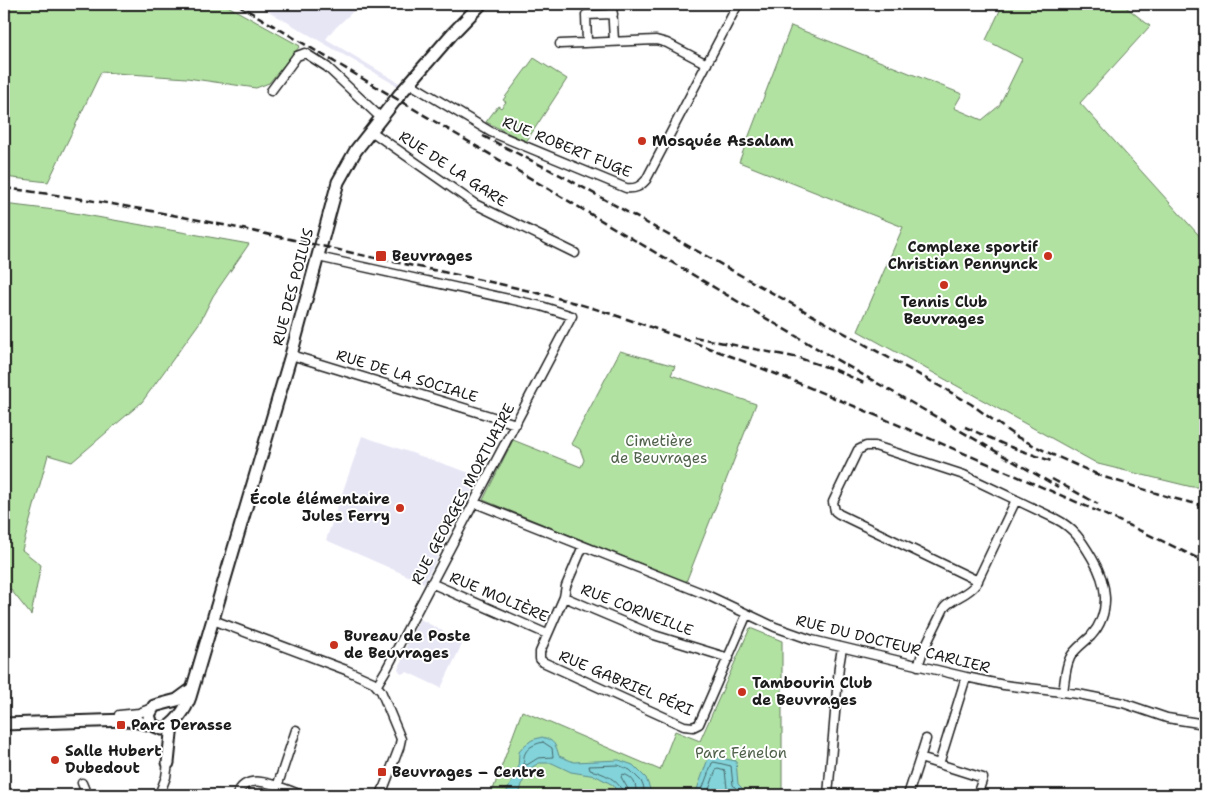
<svg xmlns="http://www.w3.org/2000/svg" width="1209" height="799" font-family="'Shantell Sans',sans-serif">
<style>
.built{fill:#e7e6f5}
.green{fill:#b2e2a2;stroke:#677f5f}
.water{fill:#83d4da;stroke:#5a8a8e}
.lines{fill:none;stroke-linecap:round;stroke-linejoin:round}
.shore{stroke:#456668;stroke-width:1}
.street-casing{stroke:#1c1c1c;stroke-width:11}
.secondary-casing{stroke:#1c1c1c;stroke-width:15}
.street{stroke:#fff;stroke-width:8}
.secondary{stroke:#fff;stroke-width:11}
.rail{stroke:#1c1c1c;stroke-width:2.5;stroke-dasharray:8 4;stroke-linecap:butt}
.poi-dot{fill:#c8321e;stroke:#fff;stroke-width:2}
.labels{text-anchor:middle;stroke-width:4;stroke-linejoin:round;paint-order:stroke}
.poi-label{font-size:15px;font-weight:bold;fill:#1c1c1c;stroke:#fff;text-anchor:start}
.street-label{font-size:15px;fill:#1c1c1c;stroke:#fff}
.park-label{font-size:15px;fill:#50614b;stroke:#fff}
</style>
<rect width="100%" height="100%" fill="#fff"/>
<filter id="ink" filterUnits="userSpaceOnUse"><feTurbulence type="fractalNoise" baseFrequency=".02" numOctaves="2"/><feDisplacementMap in="SourceGraphic" scale="10" xChannelSelector="R" yChannelSelector="G"/><feConvolveMatrix kernelMatrix="1 2 1 2 8 2 1 2 1" color-interpolation-filters="sRGB"/></filter>
<g filter="url(#ink)">
<path class="built" d="M256,4H361L332,31L326,39L401,84L399,87Z
M362,436L479,476L424,583L326,540Z
M420,619L463,642L441,688L407,672L401,674L398,669L402,661L401,660L403,653Z"/>
<path class="green" d="M4,4H224L300,46L269,83L256,88L187,78L101,72L48,182L4,177Z
M1003,4H1122L1150,26L1080,103L1205,242V487H1192L1098,464L858,331L903,227L739,162L791,26L962,94L954,108L982,120L999,106L1022,59L986,40Z
M534,58L567,79L526,142L486,122L498,106L501,108L506,102L503,100Z
M4,204L63,211L249,244L213,296L200,322L142,402L72,462L48,455L22,550L41,565L31,615L11,590L4,588Z
M620,351L675,366L671,375L756,404L686,582L483,500L513,440L581,467L584,460L580,449L571,444Z
M750,628L782,641V795H491L522,711L660,770L675,731L700,741Z"/>
<path class="water" d="M542,737C554,740 556,745 559,756L574,762L619,760L633,765L646,778L650,789L647,795H619L613,785L596,776L571,772L552,763H539L526,771L519,795H505L518,769L519,752L525,745L532,740Z
M709,756L736,761L738,784L749,795H695Z"/>
<g class="lines">
<path class="shore" d="M543,742L552,748L553,757L538,758L527,765L524,764C522,751 530,745 543,742Z
M623,795C621,780 603,773 590,770L589,766L618,765L630,770L641,781L644,788L643,795
M629,795L628,789L621,777L623,774C634,777 637,785 636,795
M700,795L712,763L714,762L731,766L733,785L742,795
M707,795L716,770L718,769L725,771L727,788L733,795"/>
<g class="street-casing">
<path id="street" d="M612,4L614,41
M587,42L586,15L613,14
M560,44L656,40L667,43L707,64
M409,83L491,132L626,188C635,189 640,187 646,180L738,4
M271,91L297,56L305,53L327,67L381,118
M371,131L475,204L575,253
M318,257L541,306L572,316L386,670L377,685
M291,355L516,424
M475,503L707,595L775,627L812,640L966,677L1004,685L1078,694L1123,703L1167,718L1205,724
M583,546L566,586L564,597L540,652V659L543,662L684,726L693,727L699,724L747,614
M978,581L839,514L835,511L833,502L858,450L866,446H875L964,475L1056,519C1074,528 1082,541 1092,558C1107,583 1112,612 1091,636C1084,643 1074,649 1070,658C1065,668 1065,681 1063,692
M431,583L547,634
M564,597L654,635L729,658
M213,620L346,670L373,682L381,691L401,739L399,748L381,795
M918,666L923,651L944,608C953,597 967,596 976,584L1016,500
M119,715L139,713L152,708
M920,758L926,739
M939,764L966,677
M82,783L87,795
M277,787L296,730
M159,795L166,777L168,763
M237,795C247,768 283,789 302,795
M828,795L839,666L842,648
M908,795L920,758L983,778L977,795"/>
</g>
<g class="secondary-casing">
<path id="secondary" d="M192,689L177,700L154,706L149,715L152,725L162,729C174,727 186,709 190,697L291,355L338,182L356,150L400,94L452,34L481,4
M4,724L127,720L152,725
M168,763L172,724"/>
</g>
<use href="#street" class="street"/>
<use href="#secondary" class="secondary"/>
<path class="rail" d="M237,4L811,345L1058,487
M483,136L566,178L943,388L971,404L1015,436L1051,454L1101,476
M4,188C126,203 246,229 366,256C440,272 516,285 589,307C719,347 843,401 968,455C1048,490 1128,523 1205,562
M694,337L799,358L838,371L864,383
M965,427L1008,446L1054,462
M1094,474L1172,498L1205,506
M1052,479L1098,504"/>
</g>
</g>
<g class="poi-dot">
<circle cx="642" cy="141" r="5"/>
<rect x="375" y="250" width="12" height="12" rx="2.5"/>
<circle cx="1048" cy="256" r="5"/>
<circle cx="944" cy="285" r="5"/>
<circle cx="400" cy="508" r="5"/>
<circle cx="334" cy="645" r="5"/>
<circle cx="742" cy="692" r="5"/>
<rect x="116" y="720" width="10" height="10" rx="2.5"/>
<circle cx="55" cy="760" r="5"/>
<rect x="377" y="767" width="10" height="10" rx="2.5"/>
</g>
<g class="labels">
<g class="poi-label">
<text x="652" y="146">Mosquée Assalam</text>
<text x="1038" y="252" text-anchor="end">Complexe sportif<tspan x="1038" dy="17">Christian Pennynck</tspan></text>
<text x="392" y="261">Beuvrages</text>
<text x="944" y="307" text-anchor="middle">Tennis Club<tspan x="944" dy="17">Beuvrages</tspan></text>
<text x="390" y="504" text-anchor="end">École élémentaire<tspan x="390" dy="17">Jules Ferry</tspan></text>
<text x="344" y="641">Bureau de Poste<tspan x="344" dy="17">de Beuvrages</tspan></text>
<text x="752" y="688">Tambourin Club<tspan x="752" dy="17">de Beuvrages</tspan></text>
<text x="131" y="730">Parc Derasse</text>
<text x="65" y="756">Salle Hubert<tspan x="65" dy="17">Dubedout</tspan></text>
<text x="392" y="777">Beuvrages – Centre</text>
</g>
<g class="street-label">
<text transform="translate(567 147) rotate(22)" y="5">RUE ROBERT FUGE</text>
<text transform="translate(453 169) rotate(33)" y="5">RUE DE LA GARE</text>
<text transform="translate(293 287) rotate(-75)" y="5">RUE DES POILUS</text>
<text transform="translate(407 376) rotate(17)" y="5">RUE DE LA SOCIALE</text>
<text transform="translate(463 494) rotate(-62)" y="5">RUE GEORGES MORTUAIRE</text>
<text transform="translate(499 597) rotate(23)" y="5">RUE MOLIÈRE</text>
<text transform="translate(637 610) rotate(21)" y="5">RUE CORNEILLE</text>
<text transform="translate(893 644) rotate(14)" y="5">RUE DU DOCTEUR CARLIER</text>
<text transform="translate(626 683) rotate(23)" y="5">RUE GABRIEL PÉRI</text>
</g>
<g class="park-label">
<text x="659" y="446">Cimetière<tspan x="659" dy="17">de Beuvrages</tspan></text>
<text x="741" y="758">Parc Fénelon</text>
</g>
</g>
<rect width="1209" height="799" fill="none" stroke="#fff" stroke-width="20"/>
<rect x="10" y="10" width="1189" height="779" fill="none" stroke="#1c1c1c" stroke-width="2" filter="url(#ink)"/>
</svg>
